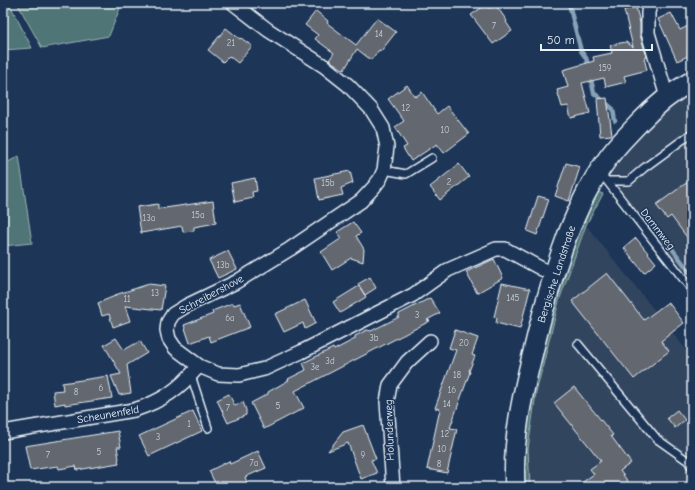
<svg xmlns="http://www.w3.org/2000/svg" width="695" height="490" font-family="'Comic Neue',sans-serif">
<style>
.built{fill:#32445e}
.green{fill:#507476;stroke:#9cb2b7}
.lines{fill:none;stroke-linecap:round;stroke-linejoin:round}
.stream{stroke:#86a2b8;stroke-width:4.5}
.building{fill:#64686f;stroke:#e8f1f8}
.service-casing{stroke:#e8f1f8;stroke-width:10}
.minor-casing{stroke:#e8f1f8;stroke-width:16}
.secondary-casing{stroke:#e8f1f8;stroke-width:22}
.service{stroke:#1d3557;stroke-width:7}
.minor{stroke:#1d3557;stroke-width:13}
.secondary{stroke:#1d3557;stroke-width:19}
.labels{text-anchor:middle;stroke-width:3;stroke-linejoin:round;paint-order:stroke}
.number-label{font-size:9px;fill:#c7cfd6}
.street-label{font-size:11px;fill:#e8f1f8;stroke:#1d3557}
</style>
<rect width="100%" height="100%" fill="#1d3557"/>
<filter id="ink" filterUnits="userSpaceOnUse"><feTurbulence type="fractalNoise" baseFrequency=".025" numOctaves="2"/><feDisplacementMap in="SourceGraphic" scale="8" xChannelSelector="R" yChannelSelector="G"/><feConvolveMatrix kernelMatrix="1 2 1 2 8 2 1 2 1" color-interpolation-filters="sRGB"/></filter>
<g filter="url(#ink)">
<path class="built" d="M692,89V284L608,175L635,138L658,114Z
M586,225L692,357V487H530L528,449L536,392L559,301Z"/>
<path class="green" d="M3,3H9L32,48L3,50Z
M17,3H122L109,36L42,48Z
M19,156L32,243L3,246V165Z
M598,192L603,194L586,225L559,301L536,393L528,449L530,487H523L522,455L531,392L565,261L594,196Z"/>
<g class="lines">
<path class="stream" d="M569,3L572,16L581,51L586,58L589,68
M590,75L594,93L613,109L615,121
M670,246L692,275"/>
</g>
<path class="building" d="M495,4L507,21L506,22L512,31L493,44L471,15L484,6L490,8Z
M636,7L640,23V35L647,57L644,58L647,70L624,76L626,82L606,87L604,78L582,83L590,113L571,118L568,106L562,107L557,90L568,87L563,70L594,61L593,57L612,53L610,45L626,42L633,47L624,10Z
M316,11L328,21L327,23L356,45L377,18L396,32L381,51L379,50L371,60L357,49L344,70L329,60L334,53L315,39L318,35L305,25Z
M671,13L680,30L692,24V54L677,61L658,19Z
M226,28L240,39L241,38L252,46L238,63L229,56L223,62L208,50Z
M407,85L415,97L422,92L437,114L447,106L469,134L444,153L437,144L411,161L403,148L407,146L395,127L404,121L388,99Z
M607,98L612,135L600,136L597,99Z
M566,163L580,167L569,201L555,196Z
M459,164L469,177L440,200L430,187Z
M350,171L353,183L341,188L343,195L319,200L315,178Z
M255,178L257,191L252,192L253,198L235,202L231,183Z
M692,179V244L671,216L667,219L656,205Z
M538,196L549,199L537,235L527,231Z
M213,201L216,223L194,227V231L183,232L182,226L141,233L137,207L158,204V209Z
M353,222L361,233L356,236L364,249L363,262L351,258L332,270L321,252L342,238L337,232Z
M636,238L656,263L644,273L624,248Z
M228,251L237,269L218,278L209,260Z
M494,259L503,278L477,293L466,272Z
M607,273L644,320L668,302L684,323L661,341L669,351L634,379L572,301Z
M370,277L376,288L365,295L358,284Z
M502,283L530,289L520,329L496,323L497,318L494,317Z
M149,284L165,286L161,310L125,306L130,321L113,327L109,314L102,316L98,303L115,296V295Z
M359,286L366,297L340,313L333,302Z
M430,298L440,313L427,320L430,321L295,391L304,408L264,429L251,403L268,394V392L289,380L288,379L306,370L303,363L333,348L334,350L355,339V336L367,330L371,331L399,317V314Z
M305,300L316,323L305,329L303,323L284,332L275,314Z
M233,303L234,305L240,303L250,327L211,342L209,336L190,343L184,325L213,314L212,311Z
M455,330L478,338L472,355L475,356L469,371L470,372L450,428L457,429L447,473L427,469L440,409L435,408L456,350L449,348Z
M116,338L124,350L140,341L147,353L127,365L131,393L119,395L111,376L121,374L104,345Z
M108,376L112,398L65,405V403L55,405L53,391L63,390L62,383Z
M574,387L613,435L611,436L631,463L620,471L632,487H576L594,474L590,469L601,461L554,403Z
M229,394L235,406L243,402L246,410V415L228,423L217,400Z
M677,410L685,420L675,428L667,418Z
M193,411L202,431L149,456L139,436Z
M363,425L376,459L371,460L377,473L361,479L348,443L328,451L343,432Z
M118,431L121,447H117L119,459L118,460L119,463L77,470L76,466L59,469L58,466L30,470L25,446Z
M258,451L266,468L245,477L249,487H217L209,471L229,461L230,464Z"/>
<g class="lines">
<g class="service-casing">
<path id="service" d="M384,170L406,174L432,158
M605,179L607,181H629L644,168L692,133
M607,181L692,290
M578,344L657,439L688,461L692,467
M191,375L208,428"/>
</g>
<g class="minor-casing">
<path id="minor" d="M233,3L268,30L324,66L348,85L371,109L383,128L387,147L384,170L380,179L374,187L361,201L290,249L236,282L186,306L173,314L168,322L167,330L169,339L175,348L199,366L218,374L239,375L264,369L301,352L413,295L448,270L496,249H505L553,275
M651,3L648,12V33L667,97
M3,432L134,410C163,401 179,389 199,366
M393,487L387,402L390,385L407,362L430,341"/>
</g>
<g class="secondary-casing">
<path id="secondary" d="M515,487C512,441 522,396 533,352C542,313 553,274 567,236C578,209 589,184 606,161C615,147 627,136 638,124C654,107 672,92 692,81"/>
</g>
<use href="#service" class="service"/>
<use href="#minor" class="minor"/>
<use href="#secondary" class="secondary"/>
</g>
</g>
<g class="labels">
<g class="number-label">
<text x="494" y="29">7</text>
<text x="379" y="37">14</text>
<text x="231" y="46">21</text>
<text x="605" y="71">159</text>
<text x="406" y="111">12</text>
<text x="445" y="133">10</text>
<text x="449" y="185">2</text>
<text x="328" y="186">15b</text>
<text x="198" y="218">15a</text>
<text x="149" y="221">13a</text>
<text x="223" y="268">13b</text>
<text x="155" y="296">13</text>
<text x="513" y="301">145</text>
<text x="127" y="302">11</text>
<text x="417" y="318">3</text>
<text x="230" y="321">6a</text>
<text x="374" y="341">3b</text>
<text x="464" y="346">20</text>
<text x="330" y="364">3d</text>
<text x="315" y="370">3e</text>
<text x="457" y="378">18</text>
<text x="101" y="391">6</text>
<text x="452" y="393">16</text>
<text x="76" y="395">8</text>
<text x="447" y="407">14</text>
<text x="278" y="409">5</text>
<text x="228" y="411">7</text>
<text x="189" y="427">1</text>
<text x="445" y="437">12</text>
<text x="158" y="440">3</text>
<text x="442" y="452">10</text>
<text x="99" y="455">5</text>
<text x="48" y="458">7</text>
<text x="363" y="458">9</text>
<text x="254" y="466">7a</text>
<text x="439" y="467">8</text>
</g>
<g class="street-label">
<text transform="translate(658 229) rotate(52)" y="4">Dammweg</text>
<text transform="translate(556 274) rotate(-72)" y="4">Bergische Landstraße</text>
<text transform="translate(211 294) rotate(-28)" y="4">Schreibershove</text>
<text transform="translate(108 414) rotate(-10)" y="4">Scheunenfeld</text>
<text transform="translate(389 430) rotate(-92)" y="4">Holunderweg</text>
</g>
</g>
<rect width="695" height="490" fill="none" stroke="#1d3557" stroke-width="16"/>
<rect x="8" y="8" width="679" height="474" fill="none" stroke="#e8f1f8" stroke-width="1.5" filter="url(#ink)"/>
<path d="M541 44v6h111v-6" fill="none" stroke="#e8f1f8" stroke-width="2"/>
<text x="547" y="44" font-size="12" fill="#e8f1f8" stroke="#1d3557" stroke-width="3" paint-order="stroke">50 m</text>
</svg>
